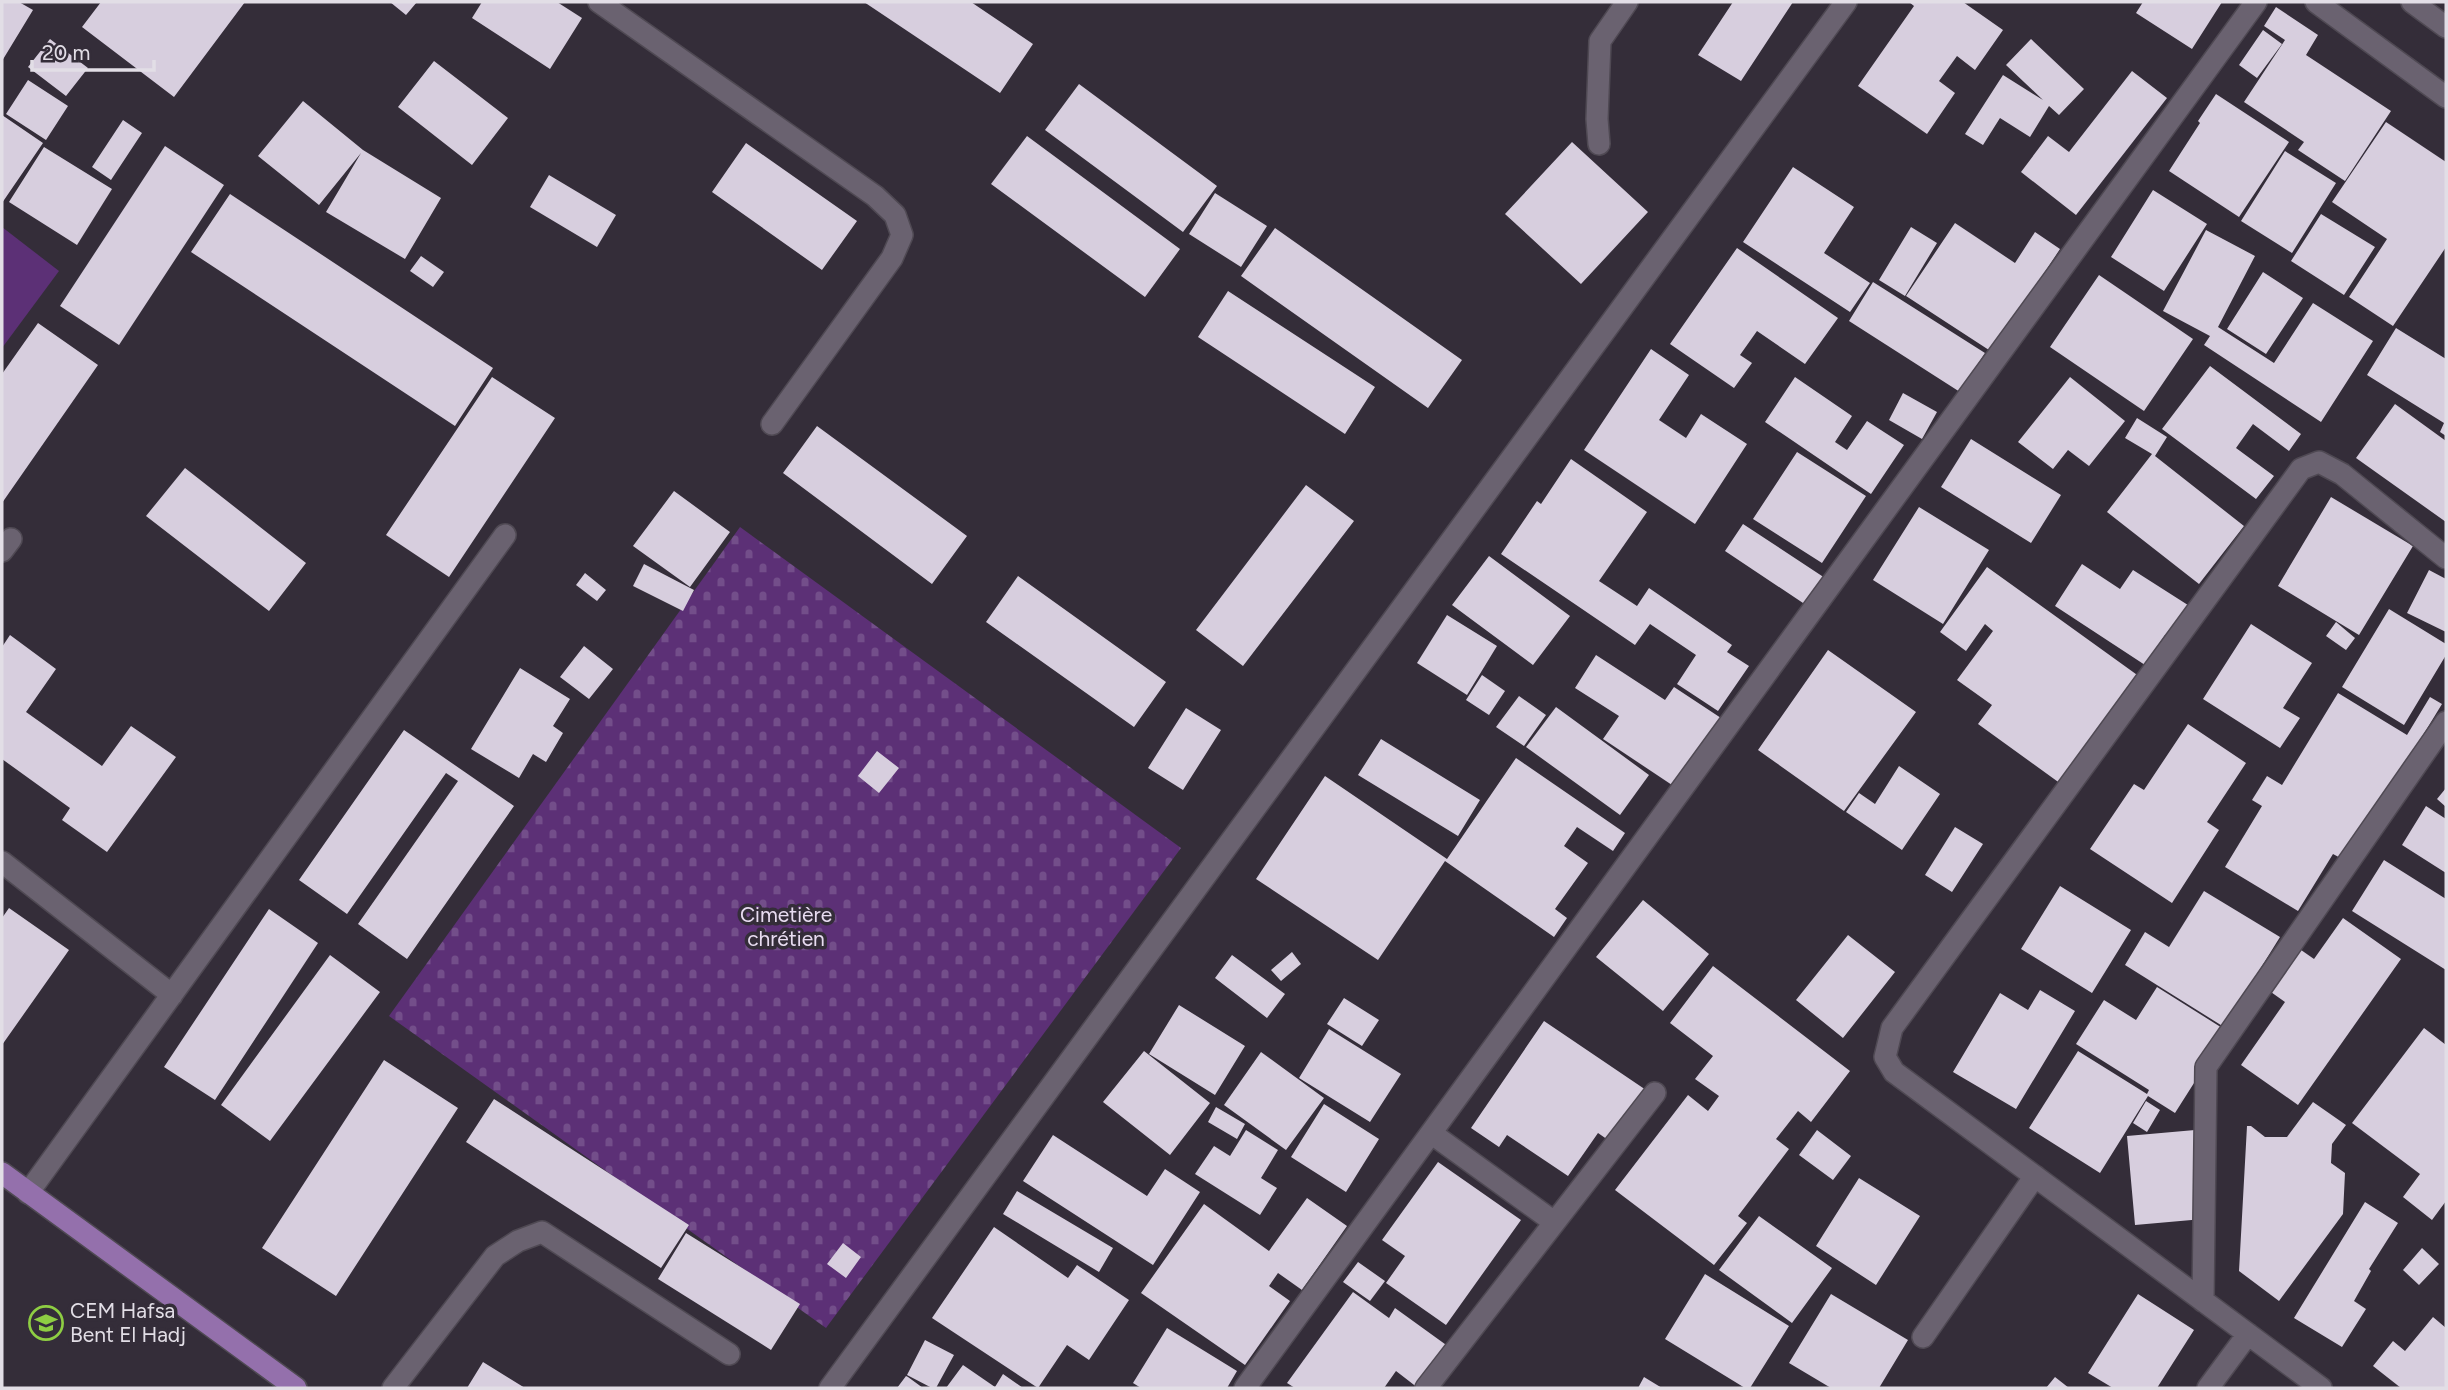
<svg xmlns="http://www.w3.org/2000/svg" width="2448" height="1390" font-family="Figtree,sans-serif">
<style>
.cemetery{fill:url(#cemetery-stones)}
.pitch{fill:#5c3076}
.building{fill:#d7cede}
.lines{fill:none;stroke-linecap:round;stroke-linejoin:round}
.minor-casing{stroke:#4f4953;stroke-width:24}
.major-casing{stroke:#4f4953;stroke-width:24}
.minor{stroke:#6a6270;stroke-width:21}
.major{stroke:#9470ac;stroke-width:21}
.labels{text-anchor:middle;stroke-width:7;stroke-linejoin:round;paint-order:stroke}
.park-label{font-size:21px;fill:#e8dcf1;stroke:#342d39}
.poi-label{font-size:21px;fill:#e2dee6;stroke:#342d39;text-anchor:start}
</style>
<defs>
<pattern id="cemetery-stones" width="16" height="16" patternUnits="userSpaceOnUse" patternTransform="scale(1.75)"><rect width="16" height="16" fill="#5c3076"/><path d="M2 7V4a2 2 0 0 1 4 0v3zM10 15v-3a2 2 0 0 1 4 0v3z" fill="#734e8a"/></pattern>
</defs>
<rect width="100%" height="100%" fill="#342d39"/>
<path class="cemetery" d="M740,527L1181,848L826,1328L389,1016Z"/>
<path class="pitch" d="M2,227L59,271L2,348Z"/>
<path class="building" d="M2,2H19L33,10L2,61Z
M101,2H245L174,97L82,27Z
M390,2H417L406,15Z
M482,2H557L582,18L550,69L472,18Z
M864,2H971L1033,44L1000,93Z
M1733,2H1793L1741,81L1698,55Z
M1909,2H1963L2003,30L1975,70L1957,56L1939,81L1955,93L1927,134L1858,86L1914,6Z
M2143,2H2222L2192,49L2136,13Z
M2276,7L2318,35L2306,55L2391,111L2345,181L2298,150L2304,142L2244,102L2285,40L2264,26Z
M2263,30L2282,44L2257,78L2239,65Z
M50,39L88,68L66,96L28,67Z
M2031,39L2084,89L2059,115L2049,106L2030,137L2000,118L1983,145L1965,134L2003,75L2043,100L2006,65Z
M434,61L508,118L472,165L398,107Z
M2132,71L2167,98L2076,215L2021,172L2048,136L2069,152Z
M28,80L68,106L46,140L6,114Z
M1079,84L1217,186L1183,232L1045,130Z
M2216,94L2289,142L2239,217L2169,171L2200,123L2198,121Z
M303,101L363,150L441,198L405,259L326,212L361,153L319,205L258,156Z
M2,115L43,143L2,203Z
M123,120L142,133L111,180L92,167Z
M2386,122L2446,162V247L2393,326L2349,297L2387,239L2332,202Z
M1027,136L1180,249L1145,297L991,184Z
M1572,142L1648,212L1581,284L1505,214Z
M746,143L857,221L822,270L712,192Z
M165,146L224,185L119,345L60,306Z
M44,147L112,189L77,245L9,202Z
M2285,151L2336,183L2292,253L2241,221Z
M1793,167L1854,207L1824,253L1870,283L1850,312L1743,242Z
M549,175L616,215L597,247L530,207Z
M2153,190L2207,224L2164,291L2111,257Z
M1215,193L1267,226L1241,267L1189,234Z
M230,194L493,368L455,426L191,252Z
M2321,214L2375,247L2344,295L2291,261Z
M1955,223L2015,263L2035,232L2060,249L1992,352L1906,296Z
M1911,227L1937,243L1905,296L1879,280Z
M1275,228L1462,360L1428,408L1241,276Z
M2206,230L2255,256L2218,327L2274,363L2313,303L2373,341L2321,422L2204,345L2210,336L2163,311Z
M1737,248L1838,318L1805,364L1757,331L1740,355L1752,363L1734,388L1670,344Z
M421,256L444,272L433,287L410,271Z
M2263,272L2303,298L2266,354L2227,329Z
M2099,275L2193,339L2144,411L2050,347Z
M1873,282L1985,353L1960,392L1849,321Z
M1228,291L1375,387L1345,434L1198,337Z
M38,323L98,365L2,503V374Z
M2396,328L2446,359V436L2440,432L2444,423L2367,375Z
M1651,349L1689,375L1659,420L1686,438L1701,414L1747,444L1695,524L1584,450Z
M2210,366L2301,434L2289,451L2253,424L2236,448L2274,476L2256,499L2162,429Z
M492,377L555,418L449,577L386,535Z
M1795,377L1852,416L1835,442L1847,450L1867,421L1904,445L1871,494L1765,422Z
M2070,377L2125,421L2089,466L2068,450L2053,469L2018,442Z
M1903,393L1937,412L1922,439L1889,420Z
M2395,404L2446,441V522L2356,458Z
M2137,418L2167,437L2155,456L2244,526L2199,584L2107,512L2152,454L2125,438Z
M817,426L967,536L932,584L783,473Z
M1971,439L2061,495L2031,543L1941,487Z
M1797,452L1866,496L1822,563L1753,519Z
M1571,459L1647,512L1599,581L1637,606L1649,588L1732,645L1727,652L1749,666L1718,711L1677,684L1696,655L1650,624L1635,645L1501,554L1537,501L1541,504Z
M185,468L306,563L269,611L146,516Z
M1306,485L1354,521L1243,666L1196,630Z
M674,491L730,532L690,587L633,546Z
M2331,497L2413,546L2359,635L2278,586Z
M1919,507L1989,550L1943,624L1873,580Z
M1743,524L1825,578L1806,605L1725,551Z
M1489,556L1570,616L1533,665L1452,605Z
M644,564L694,590L683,611L633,586Z
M2082,564L2120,589L2133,570L2191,607L2171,638L2165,635L2145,665L2055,606Z
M1987,567L2140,677L2061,784L1978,724L1992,705L1957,680L1993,631L1985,624L1966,651L1940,632Z
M2429,570L2446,579V632L2407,613Z
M585,573L606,590L597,601L576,585Z
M1018,576L1166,682L1134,727L986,622Z
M2389,609L2446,644V655L2404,725L2342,687Z
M1447,615L1497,646L1467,695L1417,663Z
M2336,622L2355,638L2346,650L2326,636Z
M2251,624L2312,663L2283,708L2300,718L2280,748L2203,699Z
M10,635L56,669L26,712L102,766L131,726L176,757L107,852L62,820L70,808L2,759V647Z
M584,646L613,669L589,699L560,677Z
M1828,650L1916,712L1844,811L1758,750Z
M1596,655L1665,700L1674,687L1721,718L1675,787L1603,739L1619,716L1575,688Z
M520,668L570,699L553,726L563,733L546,762L533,754L519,778L471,749Z
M1482,675L1505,691L1489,715L1466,700Z
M2338,693L2407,735L2430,697L2442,704L2346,861L2333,854L2298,911L2225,867L2262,806L2252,800L2267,776L2282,785Z
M1519,696L1546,715L1524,746L1496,727Z
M1556,707L1649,775L1620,815L1526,747Z
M1186,708L1221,730L1183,790L1148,768Z
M2188,724L2246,763L2207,822L2219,830L2172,903L2090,849L2134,784L2144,790Z
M404,730L514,806L407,959L358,924L458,781L446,773L347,914L299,880Z
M1381,739L1480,800L1458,836L1358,775Z
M877,751L899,768L879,793L858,776Z
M1516,758L1625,833L1613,851L1577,827L1564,846L1588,863L1555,909L1567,918L1554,937L1445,861L1378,960L1256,879L1325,776L1447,859Z
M1899,766L1940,794L1902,850L1846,812L1859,793L1875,804Z
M2446,788V807L2437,799Z
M2426,806L2446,819V873L2402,845Z
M1955,827L1983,844L1952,892L1925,875Z
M2384,860L2446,899V970L2352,911Z
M2060,886L2131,930L2092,993L2021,949Z
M2204,891L2280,937L2224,1027L2125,965L2145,932L2169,947Z
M1643,900L1709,954L1663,1011L1596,957Z
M9,908L69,950L2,1045V918Z
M269,909L318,943L215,1100L164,1067Z
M2343,918L2401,959L2298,1105L2241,1065L2285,1002L2261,985L2291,943L2314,959Z
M1848,935L1895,972L1843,1038L1796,1000Z
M1292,952L1301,964L1281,981L1271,970Z
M330,955L380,992L270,1141L221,1105Z
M1232,955L1285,994L1267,1018L1215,978Z
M1713,966L1850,1071L1811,1122L1798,1111L1776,1139L1789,1149L1738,1216L1747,1223L1714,1265L1615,1190L1688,1095L1708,1111L1719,1096L1695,1079L1713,1056L1670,1023Z
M2157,987L2227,1031L2175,1113L2148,1096L2100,1173L2029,1128L2078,1051L2147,1094L2149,1090L2076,1044L2104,1000L2136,1020Z
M2040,990L2075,1011L2016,1109L1953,1072L2000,993L2028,1010Z
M1344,998L1379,1020L1362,1046L1327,1024Z
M1179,1005L1245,1046L1215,1095L1149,1054Z
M1544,1021L1646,1090L1611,1142L1598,1133L1568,1176L1507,1135L1499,1147L1471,1128Z
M2424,1028L2446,1045V1201L2432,1220L2403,1197L2420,1174L2352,1123Z
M1329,1029L1401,1074L1370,1122L1299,1078Z
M1144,1051L1210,1103L1170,1155L1103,1102Z
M1261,1052L1324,1098L1286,1150L1224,1105Z
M384,1060L458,1108L336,1296L262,1248Z
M494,1099L689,1225L661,1268L466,1142Z
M2146,1101L2160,1110L2147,1132L2133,1123Z
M2313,1102L2346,1125L2332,1144L2331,1163L2345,1173L2343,1214L2279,1301L2239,1271L2247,1126H2251L2265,1137H2287Z
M1324,1104L1379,1139L1346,1192L1291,1157Z
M1216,1107L1245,1124L1237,1139L1208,1122Z
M1246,1130L1278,1150L1261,1178L1277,1188L1260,1215L1195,1174L1214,1146L1230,1156Z
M1817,1130L1851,1156L1833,1180L1799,1155Z
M2195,1130L2203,1219L2135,1225L2127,1136Z
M1053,1135L1147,1196L1165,1169L1200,1192L1153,1265L1023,1181Z
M1438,1162L1521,1220L1446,1325L1386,1283L1405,1256L1382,1240Z
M1859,1178L1920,1216L1876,1285L1816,1246Z
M1017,1191L1113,1248L1099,1272L1003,1214Z
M1307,1198L1347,1226L1302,1290L1278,1273L1269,1286L1290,1301L1245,1365L1141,1293L1204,1204L1269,1251Z
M2365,1202L2398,1223L2369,1269L2371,1271L2354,1301L2366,1309L2342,1347L2294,1318Z
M1759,1216L1832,1268L1792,1323L1719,1270Z
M994,1227L1068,1278L1077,1265L1129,1300L1089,1360L1067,1345L1038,1388L932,1318Z
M686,1233L800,1304L771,1350L658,1279Z
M843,1243L861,1257L846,1278L827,1264Z
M2422,1248L2439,1264L2419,1285L2403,1270Z
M1358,1262L1385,1281L1370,1301L1343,1282Z
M1705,1274L1789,1326L1750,1388H1745L1665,1339Z
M1353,1292L1389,1318L1395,1308L1449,1347L1418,1388L1396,1371L1384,1388H1295L1287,1383Z
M1831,1294L1908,1340L1879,1388H1831L1789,1363Z
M2138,1294L2194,1330L2157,1388H2113L2088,1373Z
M2433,1317L2446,1328V1388H2401L2373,1366L2393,1341L2405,1351Z
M1167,1328L1237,1371L1227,1388H1141L1133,1383Z
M925,1340L954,1355L936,1388H932L907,1375Z
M483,1362L525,1388H467Z
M963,1365L995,1387L1003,1374L1023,1388H946Z
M906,1376L908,1377L923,1388H897Z
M1644,1377L1662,1388H1638Z
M2055,1377L2069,1388H2046Z"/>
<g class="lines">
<g class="minor-casing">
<path id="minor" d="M599,2L875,196L895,215L902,235L892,258L772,424
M2316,2L2446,97
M2412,2L2446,27
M1599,144L1597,119L1600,41L1627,2
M2,551L11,539
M2,862L172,995
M1431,1133L1554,1222
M28,1193L505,535
M2203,1301L2206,1067L2446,722
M1923,1337L2035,1176
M393,1388L495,1256L518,1241L542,1232L729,1354
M830,1388L1846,2
M1245,1388L2256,2
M1426,1388L1655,1093
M2208,1388L2248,1334
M2321,1388L1894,1072L1885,1057L1892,1028L2301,469L2319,462L2342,474L2446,558"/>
</g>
<g class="major-casing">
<path id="major" d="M2,1173L296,1388"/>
</g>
<use href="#minor" class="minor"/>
<use href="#major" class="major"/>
</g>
<defs>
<g id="school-ring" transform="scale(1.75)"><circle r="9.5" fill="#342d39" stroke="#8ece43" stroke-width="1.5"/><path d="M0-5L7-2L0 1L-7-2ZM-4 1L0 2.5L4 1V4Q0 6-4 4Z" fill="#8ece43"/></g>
</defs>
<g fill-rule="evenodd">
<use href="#school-ring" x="46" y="1323"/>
</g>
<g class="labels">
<g class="park-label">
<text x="786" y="922">Cimetière<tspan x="786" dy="24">chrétien</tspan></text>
</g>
<g class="poi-label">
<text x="70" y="1318">CEM Hafsa<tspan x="70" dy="24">Bent El Hadj</tspan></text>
</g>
</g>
<rect width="2448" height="1390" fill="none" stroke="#e2dee6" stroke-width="7"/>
<path d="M32 60v10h122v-10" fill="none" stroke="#e2dee6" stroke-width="3.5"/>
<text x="42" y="60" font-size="21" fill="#e2dee6" stroke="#342d39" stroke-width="5" paint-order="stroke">20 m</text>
</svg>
